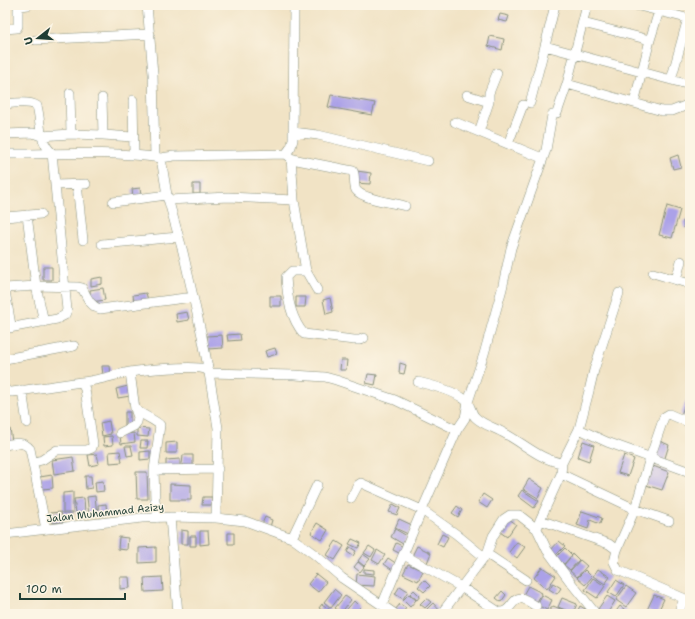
<svg xmlns="http://www.w3.org/2000/svg" width="695" height="619" font-family="'Shantell Sans',sans-serif">
<style>
.building{fill:#aba1e8}
.lines{fill:none;stroke-linecap:round;stroke-linejoin:round}
.minor-casing{stroke:#88907c;stroke-width:10}
.minor{stroke:#fff;stroke-width:9}
.labels{text-anchor:middle;stroke-width:3;stroke-linejoin:round;paint-order:stroke}
.street-label{font-size:10px;fill:#1f3d34;stroke:#fcf5e5}
</style>
<rect width="100%" height="100%" fill="#fcf5e5"/>
<filter id="ink" filterUnits="userSpaceOnUse"><feTurbulence type="fractalNoise" baseFrequency=".025" numOctaves="2"/><feDisplacementMap in="SourceGraphic" scale="8" xChannelSelector="R" yChannelSelector="G"/><feConvolveMatrix kernelMatrix="1 2 1 2 8 2 1 2 1" color-interpolation-filters="sRGB"/></filter>
<filter id="wash" filterUnits="userSpaceOnUse"><feTurbulence type="fractalNoise" baseFrequency=".012" numOctaves="4" result="noise"/><feDisplacementMap in="SourceGraphic" scale="16" xChannelSelector="R" yChannelSelector="G"/><feGaussianBlur stdDeviation="0.9" result="paint"/><feColorMatrix in="noise" values="0 0 0 0 0 0 0 0 0 0 0 0 0 0 0 0 0 1.4 0 .05"/><feComposite in="paint" operator="in"/></filter>
<g filter="url(#wash)">
<rect width="100%" height="100%" fill="#f1e3c5"/>
<g id="blocks">
<path class="building" d="M500,14L509,16L507,22L498,20Z
M490,36L504,39L502,50L488,46Z
M331,95L375,103L372,115L328,107Z
M678,155L681,167L673,169L670,158Z
M357,171L371,173L370,184L355,183Z
M193,184H200V194H193Z
M140,188L141,196L133,197L132,189Z
M667,206L680,210L672,238L659,235Z
M690,220V227L684,228L683,221Z
M43,267H52V280H43Z
M102,277V284L91,286V279Z
M103,288L105,300L91,302L90,290Z
M146,293L148,300L134,303L133,295Z
M270,296H281V306H270Z
M296,297H306L305,307H296Z
M330,298L333,312L326,314L323,300Z
M187,312L189,320L177,322L176,314Z
M240,334L241,340L228,341L227,335Z
M222,335L223,348L208,349L207,336Z
M275,348L277,354L267,357L265,351Z
M341,360H347L346,370H340Z
M400,363L406,365L404,374L399,373Z
M102,366H110L111,375L103,376Z
M368,374L377,375L375,385L366,383Z
M128,386L130,396L118,398L116,389Z
M686,401L690,403L689,418L681,415Z
M125,412H130V425H125Z
M109,421L111,434L102,436L100,423Z
M137,428L149,429L148,437L137,436Z
M5,429H10L12,441L5,442Z
M134,433L135,442L121,444L120,435Z
M112,436L113,445L104,446L103,437Z
M141,441H148L147,448H140Z
M583,441L594,445L589,461L578,457Z
M660,441L669,445L664,461L654,458Z
M177,442V453H166V443Z
M125,446H131L133,455L127,456Z
M120,451L122,462L110,463L109,452Z
M150,451V459L140,460V452Z
M97,454L99,464L90,466L88,455Z
M183,455H193V466L182,465Z
M624,455L634,459L628,476L618,473Z
M73,457L75,471L54,474L52,460Z
M180,459V468H166V460Z
M653,466L669,472L662,490L646,485Z
M136,472H147L148,499H137Z
M52,475L53,488L42,489L40,477Z
M85,476H91L92,488L86,489Z
M529,479L543,488L538,498L523,489Z
M103,481L104,491L96,492L95,482Z
M170,484L191,485V500H170Z
M522,490L539,501L534,508L518,496Z
M73,492V513H63V493Z
M483,494L492,500L487,508L478,502Z
M95,496L97,515L89,516L87,497Z
M203,497H212V505H202Z
M84,498L85,512L76,513L74,499Z
M106,504L107,515L99,516L98,505Z
M393,504L400,508L397,515L389,512Z
M457,506L462,510L458,517L452,513Z
M582,511L602,518L600,524L590,520L588,529L577,525Z
M61,512L63,522L52,523L50,513Z
M265,517L272,520L270,527L262,524Z
M399,519L412,525L408,534L395,528Z
M509,519L516,524L507,537L500,532Z
M317,523L328,530L322,540L311,533Z
M395,529L407,536L403,544L391,537Z
M181,530L188,531V544H181Z
M200,531H208L209,544L200,545Z
M228,533H234V544H228Z
M442,534L448,537L443,547L437,544Z
M190,536H196V546H190Z
M119,537L128,538L127,550L118,549Z
M352,539L361,543L358,548L349,544Z
M336,541L344,546L335,560L327,555Z
M559,541L565,546L556,555L551,550Z
M517,542L525,547L517,558L509,552Z
M396,543L404,547L401,554L393,550Z
M369,546L375,550L371,557L364,553Z
M417,546L431,553L427,563L412,556Z
M156,547V562L139,563V548Z
M350,547L356,551L353,556L347,552Z
M565,548L572,555L564,564L556,557Z
M377,550L385,555L379,564L372,560Z
M363,554L370,559L364,566L358,561Z
M573,554L579,560L570,570L564,565Z
M388,558L397,564L394,571L384,564Z
M580,560L587,566L577,577L570,571Z
M358,562L364,567L360,572L354,567Z
M408,564L423,571L418,581L403,574Z
M542,567L556,576L547,589L534,578Z
M364,569L374,570V574L364,573Z
M598,569L610,577L605,584L593,576Z
M585,570L592,577L585,585L577,578Z
M316,574L326,582L318,592L308,584Z
M357,574L375,576L374,586L356,585Z
M120,577H129L130,588L120,589Z
M162,577L163,591L145,592L144,578Z
M593,578L605,586L597,598L585,590Z
M424,580L430,586L424,592L418,587Z
M616,580L624,585L616,597L608,592Z
M553,583L561,588L557,594L549,589Z
M400,586L408,591L403,599L395,594Z
M528,586L542,593L537,602L523,595Z
M626,586L636,593L626,607L616,600Z
M334,589L341,595L331,608L324,602Z
M414,590L420,596L417,600L410,594Z
M502,591L506,595L501,602L496,598Z
M409,594L416,600L410,607L403,600Z
M542,595L552,600L547,610L537,605Z
M654,595L664,599L657,614L647,610Z
M345,596L351,600L341,613L335,608Z
M607,596L615,601L607,614H605L598,609Z
M426,598L431,602L425,608L420,604Z
M562,598L577,604L573,613L558,607Z
M354,601L360,607L354,614H343Z
M433,603L440,611L436,614H423V613Z
M322,604L330,610L327,614L319,608Z
M400,604L406,608L402,614L395,610Z
M553,606L563,610L561,614H550L551,612L549,611L551,608H552Z
M580,606L587,610L584,614H576Z
M620,606L628,612L627,614H614Z"/>
</g>
</g>
<g filter="url(#ink)">
<use href="#blocks" fill-opacity="0" stroke="#88907c" stroke-width="1"/>
<g class="lines">
<g class="minor-casing">
<path id="minor" d="M147,5L153,74L155,157
M635,5L659,11L650,40
M660,6L659,11L690,19
M583,23L650,40L634,103
M5,29L17,28L18,26V9L21,6L28,5
M35,40L150,34
M545,46L555,5
M671,80L688,18
M567,84L662,111H672L690,104
M70,93L71,134
M467,95L489,102
M102,98L103,135
M133,100L134,154
M530,103L545,46L690,85
M5,104C14,103 30,101 37,106C42,124 37,139 52,153L67,310L65,315L57,319L9,328
M557,113L567,84L587,5
M455,122L542,158
M293,132L318,135L428,161
M479,132L489,102V93L497,73
M5,134L33,133L41,136L71,134L103,135L133,137
M508,144L523,105
M5,154C57,154 109,151 161,158
M286,154L291,158L297,160L353,171C356,177 353,184 356,190C362,199 395,203 405,206
M291,158L294,200L306,271
M77,184L83,240
M56,185L86,184
M168,200L228,197L294,200
M113,202L167,195
M27,215L36,286L44,322
M5,217L41,214
M102,244L178,237
M653,273L690,284
M676,280L681,261
M5,288L36,286L77,287L82,288C87,297 90,306 100,309L193,297
M317,290L306,271H292L286,277C287,296 290,318 304,334L354,340H360L364,338
M5,291L11,325L9,328L5,329
M5,359L74,346
M418,382C431,385 454,391 464,399C471,403 470,412 475,417C483,425 493,427 502,432C522,442 540,460 562,463
M5,389L8,392H12L81,382
M22,390L27,423
M135,409C142,415 155,420 160,425L154,470L155,500L158,518
M579,429L607,442L690,472
M120,433L134,426L137,422L138,417L135,409L130,372
M5,445C14,443 24,441 30,449L46,529
M34,462L42,460L57,450H87L92,448L93,444L85,389L81,382C98,381 113,375 130,372C142,370 195,365 205,369C207,370 208,371 209,373L294,375L325,377L336,380L395,400L457,430
M154,470L218,469
M561,474L635,509L669,521
M351,498L358,485L361,483L422,510L457,430L465,418L468,402L484,354L502,289L511,248L546,150L552,115
M170,517L178,614
M216,518L218,428L209,373L202,336L183,252L167,195L161,158L174,156L286,154L291,147L293,140L294,5
M540,520L561,474L562,463L579,429L589,391L594,370L619,293
M538,526L540,520L609,544L617,550L614,562L618,570L690,601
M5,534L142,518L170,517L216,518L245,521L292,538L314,554L342,578L395,614
M292,538L317,485
M617,550L635,509L650,458L664,417L669,414L690,423
M487,554L526,580
M404,555L461,587L499,612C511,613 512,598 521,598C526,599 532,604 536,606
M382,605L422,510L456,534L484,557L487,554L493,536L504,519L510,515H519L537,529L547,550L572,584L596,614
M441,614L484,557
M678,614L684,599"/>
</g>
<use href="#minor" class="minor"/>
</g>
</g>
<g class="labels">
<g class="street-label">
<text transform="translate(105 512) rotate(-6)" y="4">Jalan Muhammad Azizy</text>
</g>
</g>
<rect width="695" height="619" fill="none" stroke="#fcf5e5" stroke-width="20"/>
<g transform="translate(38 38) rotate(253)" stroke="#fcf5e5" stroke-width="3" paint-order="stroke">
<path d="M0-3L7 15L0 10L-7 15Z" fill="#1f3d34"/>
<text y="-6" font-size="11" font-weight="bold" text-anchor="middle" fill="#1f3d34">U</text>
</g>
<path d="M20 593v6h105v-6" fill="none" stroke="#1f3d34" stroke-width="2"/>
<text x="26" y="593" font-size="12" fill="#1f3d34" stroke="#fcf5e5" stroke-width="3" paint-order="stroke">100 m</text>
</svg>
